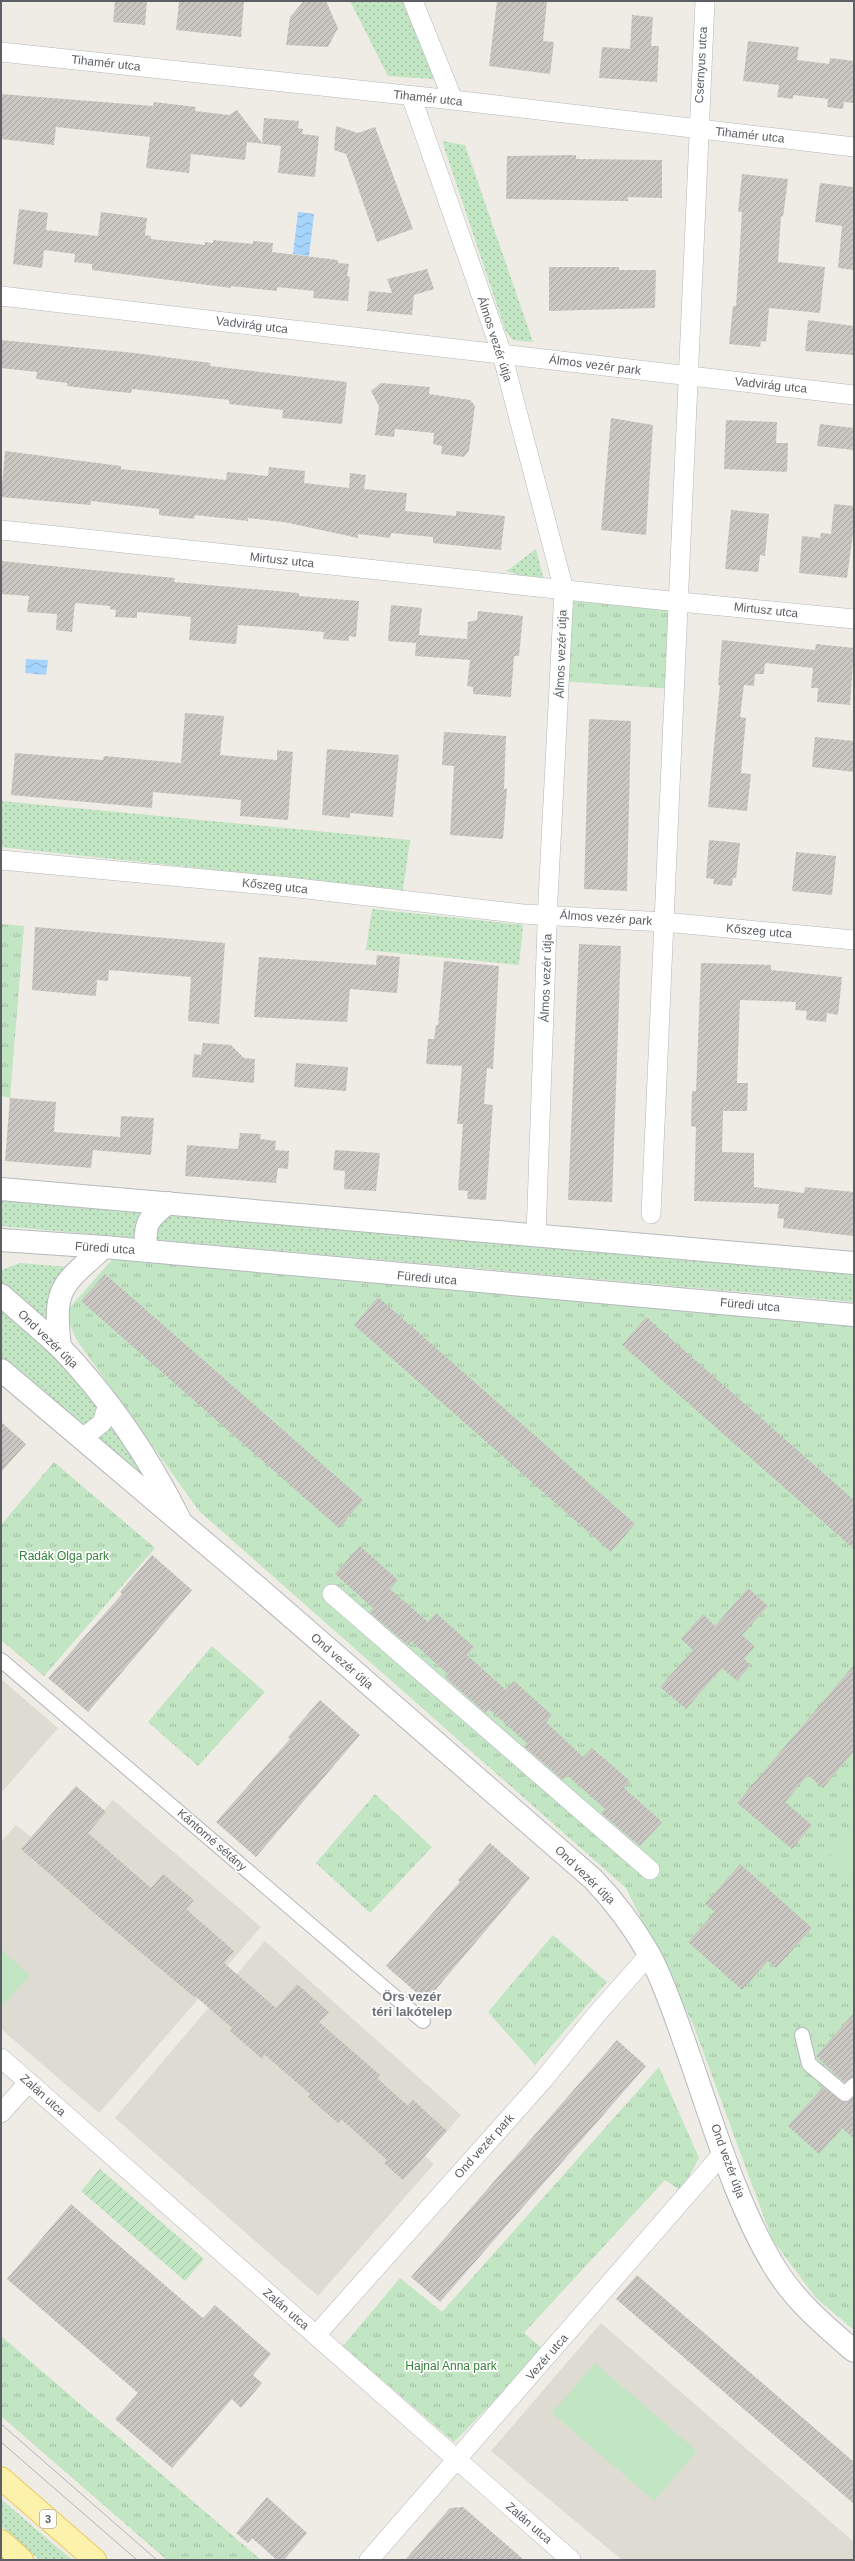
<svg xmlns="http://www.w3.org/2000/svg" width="855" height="2561" font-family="Arial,sans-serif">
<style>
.education{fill:#dedbd2}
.grass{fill:url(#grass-dots)}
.park{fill:url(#park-tufts)}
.garden{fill:url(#garden-furrows)}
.pitch{fill:#c2e5c3}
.water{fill:url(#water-waves)}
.building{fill:url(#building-hatch)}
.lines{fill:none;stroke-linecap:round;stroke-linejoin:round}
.pedestrian-casing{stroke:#b5b7bb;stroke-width:16}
.minor-casing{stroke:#b5b7bb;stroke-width:20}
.tertiary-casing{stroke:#b5b7bb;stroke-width:24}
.secondary-casing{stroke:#b6b9be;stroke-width:24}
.primary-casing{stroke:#edc95f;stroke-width:24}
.pedestrian{stroke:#fff;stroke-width:14}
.minor{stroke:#fff;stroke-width:19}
.tertiary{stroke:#fff;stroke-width:22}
.secondary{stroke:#fff;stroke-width:22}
.primary{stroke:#fcf2ab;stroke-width:22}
.tram{stroke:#b3b4b4;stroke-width:1}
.labels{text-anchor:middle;stroke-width:3.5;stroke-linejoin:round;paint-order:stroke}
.shield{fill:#fff;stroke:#8d9092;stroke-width:1}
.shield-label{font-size:11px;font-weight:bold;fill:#5c6064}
.street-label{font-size:12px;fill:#5c6064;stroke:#fff}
.park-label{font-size:12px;fill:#37813d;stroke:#fff}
.neighbourhood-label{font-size:13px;font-weight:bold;fill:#6d7276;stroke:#fff}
</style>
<defs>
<pattern id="grass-dots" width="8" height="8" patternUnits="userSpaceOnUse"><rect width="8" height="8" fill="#c2e5c3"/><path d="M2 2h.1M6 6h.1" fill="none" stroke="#a1bda2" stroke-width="1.8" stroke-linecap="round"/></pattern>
<pattern id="park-tufts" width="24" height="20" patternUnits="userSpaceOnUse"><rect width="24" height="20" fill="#c2e5c3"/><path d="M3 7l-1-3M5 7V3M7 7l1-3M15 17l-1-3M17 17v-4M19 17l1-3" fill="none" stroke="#a1bda2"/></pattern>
<pattern id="garden-furrows" width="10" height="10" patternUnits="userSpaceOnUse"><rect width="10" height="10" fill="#c2e5c3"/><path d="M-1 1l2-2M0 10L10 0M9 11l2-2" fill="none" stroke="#a1bda2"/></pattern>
<pattern id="water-waves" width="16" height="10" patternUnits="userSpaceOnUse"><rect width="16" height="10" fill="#a6d4fc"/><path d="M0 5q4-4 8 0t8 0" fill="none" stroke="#8aafd0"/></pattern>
<pattern id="building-hatch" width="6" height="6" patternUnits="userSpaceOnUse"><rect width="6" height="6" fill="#cac7c2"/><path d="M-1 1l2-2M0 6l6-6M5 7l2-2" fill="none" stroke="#a7a5a1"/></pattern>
</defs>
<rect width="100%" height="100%" fill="#eeece4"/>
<path class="education" d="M1,1679L58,1728L1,1793Z
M76,1786L104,1810L113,1800L261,1927L99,2113L1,2029V1842L16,1825L31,1837Z
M265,1941L461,2115L425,2156L434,2164L318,2296L115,2118Z
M601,2323L854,2542V2560H622L491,2451Z"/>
<path class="grass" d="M350,1H413L446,80L388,76Z
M442,141L465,145L533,342L513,340L506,332Z
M536,549L544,581L505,571L508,570Z
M1,801L410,840L403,890L1,847Z
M372,909L523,925L519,965L366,950Z
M1,1195L854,1271V1302L1,1226Z
M20,1263L81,1268L66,1282L60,1347L183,1526L1,1370V1270Z
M1,2499L72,2560H40L1,2526Z"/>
<path class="park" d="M564,590L679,601L674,689L560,681Z
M1,924L24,926L10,1098L1,1096Z
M116,1255L854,1323V2330L816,2298L772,2239L693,2024L626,1888L199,1511L76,1339L65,1313Z
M54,1462L155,1548L44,1676L1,1640V1525Z
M212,1646L265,1692L198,1766L148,1722Z
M375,1794L432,1847L370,1913L316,1863Z
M553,1935L607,1982L535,2065L488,2012Z
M659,2067L699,2158L681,2191L665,2180L524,2333L544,2350L454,2442L343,2346L400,2278L442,2312Z
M1,2336L261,2560H167L1,2416Z"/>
<path class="garden" d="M100,2169L204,2259L185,2281L81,2191Z"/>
<path class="pitch" d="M854,1828V1877L830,1856Z
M1,1949L30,1975L1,2008Z
M595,2363L697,2451L654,2501L552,2413Z"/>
<path class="water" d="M298,212L314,214L309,256L293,254Z
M26,659L48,660L46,675L25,673Z"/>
<path class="building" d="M115,1H147L145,25L113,22Z
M179,1H244L241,37L176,30Z
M304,1H326L338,28L328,47L286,45L290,17Z
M497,1H547L543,41L554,42L550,74L489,66Z
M632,15L653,17L651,46H659L657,82L599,78L602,47L630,49Z
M748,41L799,47L797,60L829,64L830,58L854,61V103L844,102L843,109L827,107L828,99L793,95V99L777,97L779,85L743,81Z
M1,94L153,106L154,102L196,107L195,111L229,115L237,110L262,143L264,118L299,121L298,128L303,129L302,134L319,136L315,177L278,173L281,146L247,142L245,160L191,154L189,173L146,168L150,137L56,127L54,145L1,139Z
M336,126L358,133L375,127L413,229L377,242L346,154L334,150Z
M576,155V159L662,160V198L628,197V201L506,199L507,156Z
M742,174L788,179L783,217L781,216L778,262L825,267L820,313L769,308L766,342L761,341L760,347L729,344L733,306H736L742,212H738Z
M820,183L854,187V270L838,268L842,226L815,222Z
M19,209L48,213L46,230L98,236L101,212L147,218L145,235L151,236V239L205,245V242L213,243V240L253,244V241L273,243L272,252L338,260V263L349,264L347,276L350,277L348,301L313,298L314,291L277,287V291L231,286V288L92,270V264L74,262L75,254L44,250L42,268L13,264Z
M549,267H619V270H656L655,308L549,311Z
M427,269L434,289L414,295L412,315L367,311L369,291L392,293L387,279Z
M808,320L854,326V355L805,351Z
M1,340L135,353L211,363L210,366L347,382L342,424L282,418L283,410L229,404V400L132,389L131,393L110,391L67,386V383L36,379L37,372L1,368Z
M381,383L430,387L429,394L470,400L475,406L469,451L464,457L441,454L442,446L433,444L434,433L395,429L394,437L375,435L379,406L371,391Z
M611,418L653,425L646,535L601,530Z
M726,420L777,422L776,443H788L787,472L724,469Z
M820,424L854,428V450L817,446Z
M5,451L121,466V469L226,480L227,472L268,476L269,467L305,471L304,483L349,488L350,473L366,475L364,489L407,493L405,511L456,516V511L505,516L501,550L433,543V537L391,533L390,538L358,534V538L284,522L248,518V521L195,515L194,519L159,515V509L91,501L90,505L1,497Z
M834,504L854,506V526L847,578L799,573L802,536L820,538L821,533L831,534Z
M731,510L769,514L765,556L760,555L758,572L725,569Z
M1,561L175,578L174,582L299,593V596L359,601L356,637L349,636V641L323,639L324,632L238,625L236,644L189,640L191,617L137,612V618L115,617L116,610L110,609V606L75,603L72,632L56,630L57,614L27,612L29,596L1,594Z
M391,605L422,608L419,635L467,639L468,622L477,620L478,611L523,616L519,656H514L511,697L473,694V687L467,686L470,660L415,656L416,643L388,641Z
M722,640L815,650L816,644L854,648L850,705L817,702L818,688H811L813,668L765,663L764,674H755L754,686L744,685L740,717L746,718L741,773L751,774L747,811L708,807L720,685H718Z
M185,713L224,716L220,755L277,760V750L293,752L288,820L240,816L241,800L153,792L152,808L11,795L15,753L103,760L104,756L181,763Z
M589,719L631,721L627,891L584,889Z
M444,732L506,736L504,789H507L503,839L450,835L454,766L442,765Z
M815,737L854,741V772L812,767Z
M327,749L399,755L393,817L350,813V818L322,815Z
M709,840L740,843L736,878H733L732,886L713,884L714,879L706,878Z
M796,852L836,856L832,895L792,891Z
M35,927L225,943L219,1024L188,1021L191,977L109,970L108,981L97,980L96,996L32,990Z
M579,944L621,946L612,1202L568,1200Z
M377,955L400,957L397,993L350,989L347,1022L254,1017L259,957L376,965Z
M444,961L499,966L493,1069L487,1068L484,1104L493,1105L486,1200L467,1199L468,1191L458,1190L463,1124H457L462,1066L426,1064L428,1039H434L436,1025H438Z
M701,963L771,965V970L842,977L838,1015L827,1013L826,1022L806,1020L807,1011L795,1010L796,1002L740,1000L737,1083H748L747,1111H723L722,1152L754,1153V1187L804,1193L805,1187L854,1192V1236L783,1228L784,1219L777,1218L779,1204L694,1201L696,1127L691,1126L692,1091H696Z
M203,1043L231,1045L244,1058L255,1059L254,1083L192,1077L194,1054L201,1055Z
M296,1063L348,1067L346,1091L294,1087Z
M10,1098L56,1102L54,1132L120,1137L121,1116L154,1118L151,1155L93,1150L91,1168L5,1161Z
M240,1133L261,1134L260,1139L276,1141L275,1150L289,1151L288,1169L278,1168L276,1183L185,1176L187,1145L238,1149Z
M335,1150L380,1153L376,1191L344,1189L345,1171L333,1170Z
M105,1274L363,1500L339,1528L81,1301Z
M378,1297L635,1524L611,1552L354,1325Z
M646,1317L854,1500V1549L622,1345Z
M1,1422L26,1444L1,1472Z
M360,1546L398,1580L390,1589L428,1622L436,1613L474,1647L467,1655L506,1690L514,1681L552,1715L546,1722L583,1757L592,1748L630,1781L624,1788L662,1822L640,1846L601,1813L605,1809L567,1775L563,1780L524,1746L527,1743L489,1709L486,1713L446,1678L449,1675L411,1641L408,1645L369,1612L373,1608L335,1574Z
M152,1555L192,1590L88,1712L48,1678L122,1594L120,1592Z
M748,1588L768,1606L742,1635L755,1647L744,1659L751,1665L737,1681L722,1668L686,1709L660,1687L693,1650L681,1639L703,1614L715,1626Z
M854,1665V1751L823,1788L808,1775L785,1802L812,1825L792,1849L737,1803Z
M320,1700L360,1735L256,1857L216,1822L290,1739L288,1737Z
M76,1786L106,1812L88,1833L151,1888L163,1874L194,1900L186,1909L234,1951L224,1963L276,2008L297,1984L329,2012L319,2022L380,2075L377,2078L408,2106L413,2100L447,2131L403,2180L384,2163L387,2160L341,2119L338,2123L308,2097L310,2094L265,2055L262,2059L230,2031L232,2028L195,1996L194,1997L100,1918L21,1849Z
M490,1843L530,1878L426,2001L386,1966L460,1882L458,1880Z
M740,1864L812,1928L776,1968L768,1961L742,1990L688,1942L715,1912L705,1904Z
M854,2013V2077L844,2082L816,2056Z
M617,2040L646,2066L440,2302L411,2277Z
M823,2087L843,2102H848L854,2097V2139L842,2128L819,2154L788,2126Z
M71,2204L203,2318L215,2305L271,2354L253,2375L262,2383L241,2408L232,2399L172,2468L115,2419L138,2393L7,2279Z
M637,2275L854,2462V2504L616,2299Z
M267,2497L307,2533L284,2560H277L252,2538L248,2543L236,2533Z
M463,2507L524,2560H405L450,2508Z"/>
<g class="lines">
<g class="pedestrian-casing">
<path id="pedestrian" d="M1,1660L423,2021
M802,2035L809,2064L845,2094L854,2085"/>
</g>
<g class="minor-casing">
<path id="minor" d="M413,1L453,100
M1,52L453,100L854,147
M411,96L502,354L564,590L548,899L536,1235
M1,296L854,395
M1,530L660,600L854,619
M1,860L289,887L523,914L664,922L854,940
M651,1214L705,1
M81,1439L102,1423L108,1404
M332,1594L650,1870
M1,2058L571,2560
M1,2113L29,2082
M316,2335L544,2079L596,2015L649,1955
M369,2560L724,2152"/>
</g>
<g class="tertiary-casing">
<path id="tertiary" d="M1,1295C20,1312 41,1329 60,1347C108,1397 148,1456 179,1518
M60,1347C53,1287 61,1286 104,1247
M1,1370L256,1586L593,1879C615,1902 633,1926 649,1954C663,1980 673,2010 683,2038C710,2113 734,2201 775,2268C795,2301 825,2326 854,2351"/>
</g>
<g class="secondary-casing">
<path id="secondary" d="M1,1189L854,1263
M1,1240L104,1247L854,1315
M146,1251C144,1224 147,1219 168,1203"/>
</g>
<g class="primary-casing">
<path id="primary" d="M1,2478L95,2560
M1,2541L22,2560"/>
</g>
<use href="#pedestrian" class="pedestrian"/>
<use href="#minor" class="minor"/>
<use href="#tertiary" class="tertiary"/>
<use href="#secondary" class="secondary"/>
<use href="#primary" class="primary"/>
<path class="tram" d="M1,2424L157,2560
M1,2442L137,2560"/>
</g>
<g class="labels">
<rect class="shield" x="40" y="2510" width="16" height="18" rx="3"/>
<g class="shield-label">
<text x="48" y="2523">3</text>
</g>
<g class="street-label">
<text transform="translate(106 63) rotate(6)" y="4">Tihamér utca</text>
<text transform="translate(701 65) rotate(-87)" y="4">Csernyus utca</text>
<text transform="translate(428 98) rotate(6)" y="4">Tihamér utca</text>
<text transform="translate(750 135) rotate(6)" y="4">Tihamér utca</text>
<text transform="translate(252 325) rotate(7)" y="4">Vadvirág utca</text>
<text transform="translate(495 339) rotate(72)" y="4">Álmos vezér útja</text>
<text transform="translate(595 365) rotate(7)" y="4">Álmos vezér park</text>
<text transform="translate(771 385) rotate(6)" y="4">Vadvirág utca</text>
<text transform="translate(282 560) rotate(6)" y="4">Mirtusz utca</text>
<text transform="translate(766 610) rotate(6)" y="4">Mirtusz utca</text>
<text transform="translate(561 654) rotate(-88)" y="4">Álmos vezér útja</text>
<text transform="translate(275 886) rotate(6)" y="4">Kőszeg utca</text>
<text transform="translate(606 918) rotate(4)" y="4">Álmos vezér park</text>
<text transform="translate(759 931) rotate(5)" y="4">Kőszeg utca</text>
<text transform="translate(546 978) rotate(-88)" y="4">Álmos vezér útja</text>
<text transform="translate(105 1248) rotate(4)" y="4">Füredi utca</text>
<text transform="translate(427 1278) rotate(5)" y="4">Füredi utca</text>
<text transform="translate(750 1305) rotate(5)" y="4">Füredi utca</text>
<text transform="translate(48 1339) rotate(44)" y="4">Ond vezér útja</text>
<text transform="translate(342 1661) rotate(41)" y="4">Ond vezér útja</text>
<text transform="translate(212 1840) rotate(41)" y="4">Kántorné sétány</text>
<text transform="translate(585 1875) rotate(44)" y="4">Ond vezér útja</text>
<text transform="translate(43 2095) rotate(42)" y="4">Zalán utca</text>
<text transform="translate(484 2146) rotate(-48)" y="4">Ond vezér park</text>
<text transform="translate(728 2161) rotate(70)" y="4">Ond vezér útja</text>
<text transform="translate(286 2309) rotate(41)" y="4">Zalán utca</text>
<text transform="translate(547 2357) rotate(-49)" y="4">Vezér utca</text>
<text transform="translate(529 2523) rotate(41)" y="4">Zalán utca</text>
</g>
<g class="park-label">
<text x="64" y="1560">Radák Olga park</text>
<text x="451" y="2370">Hajnal Anna park</text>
</g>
<g class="neighbourhood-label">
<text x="412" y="2001">Örs vezér<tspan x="412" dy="15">téri lakótelep</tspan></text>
</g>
</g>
<rect width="855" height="2561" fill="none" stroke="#5c6064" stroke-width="4"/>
</svg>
